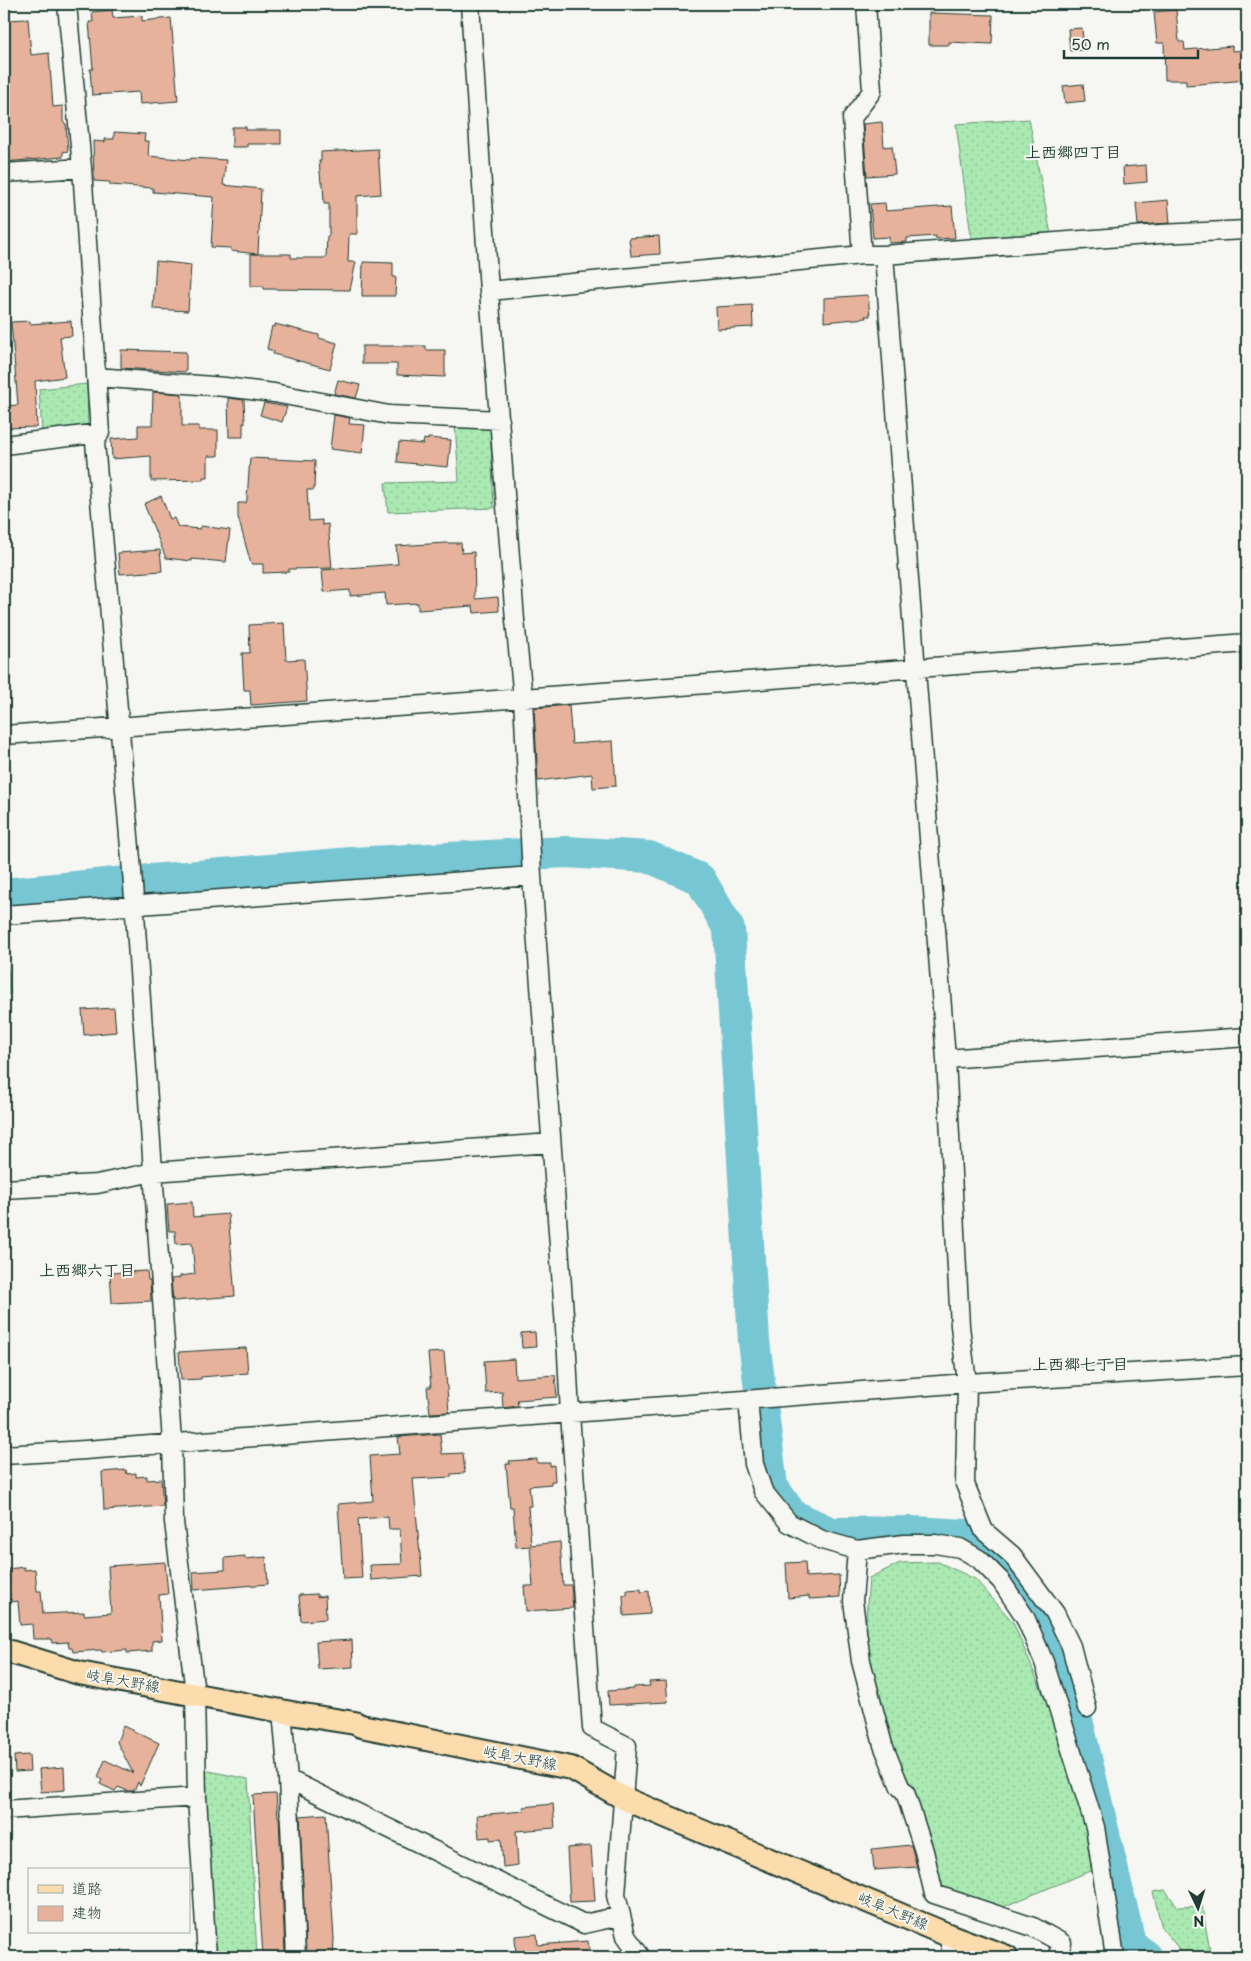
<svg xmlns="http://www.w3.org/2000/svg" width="1251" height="1961" font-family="'Playpen Sans','Klee One',sans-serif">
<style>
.grass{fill:url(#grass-dots);stroke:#649372}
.cemetery{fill:url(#cemetery-stones);stroke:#649372}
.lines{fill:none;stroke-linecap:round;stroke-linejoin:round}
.river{stroke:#77c6d3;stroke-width:32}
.building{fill:#e7b29b;stroke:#1f3d34}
.minor-casing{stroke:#1f3d34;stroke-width:21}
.major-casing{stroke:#1f3d34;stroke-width:26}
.minor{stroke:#f6f6f2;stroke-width:18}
.major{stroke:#fcdcac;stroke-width:22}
.labels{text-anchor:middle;stroke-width:4;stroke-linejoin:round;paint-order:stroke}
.street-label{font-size:15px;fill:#1f3d34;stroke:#f6f6f2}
.neighbourhood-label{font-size:16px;font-weight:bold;fill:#1f3d34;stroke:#f6f6f2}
</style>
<defs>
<pattern id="grass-dots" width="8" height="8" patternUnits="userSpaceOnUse" patternTransform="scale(1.25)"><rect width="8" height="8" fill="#aae9b1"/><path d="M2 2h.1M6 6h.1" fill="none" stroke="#92c999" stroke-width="1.8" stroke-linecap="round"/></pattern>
<pattern id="cemetery-stones" width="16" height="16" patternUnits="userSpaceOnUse" patternTransform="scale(1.25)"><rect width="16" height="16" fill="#aae9b1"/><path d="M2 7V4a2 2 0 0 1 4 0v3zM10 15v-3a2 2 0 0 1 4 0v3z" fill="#92c999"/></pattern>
</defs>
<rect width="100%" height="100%" fill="#f6f6f2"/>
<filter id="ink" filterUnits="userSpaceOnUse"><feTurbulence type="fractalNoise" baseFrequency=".02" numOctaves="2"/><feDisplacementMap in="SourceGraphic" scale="10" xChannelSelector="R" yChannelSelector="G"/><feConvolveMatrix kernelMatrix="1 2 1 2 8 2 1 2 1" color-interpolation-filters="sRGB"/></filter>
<g filter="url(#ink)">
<path class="grass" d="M1029,119L1052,240L972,243L956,124Z
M87,384L88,428L42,432L39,389Z
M455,424L490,425L494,508L388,512L385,483L459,481Z
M938,1562L975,1579L1013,1622L1066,1749L1094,1848L1095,1869L981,1916L945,1900L886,1741L865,1633L869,1578L900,1563Z
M204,1770L248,1779L257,1957H216Z
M1165,1890L1178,1907L1202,1906L1211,1957H1195L1184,1955L1162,1928L1153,1892Z"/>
<path class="cemetery" d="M4,919L10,994L4,995Z"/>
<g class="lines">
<path class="river" d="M4,894L116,883L352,863L566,852L649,857L700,879L729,929L754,1341L772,1486L792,1515L831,1533L912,1532L967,1535L1017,1577L1049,1638L1075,1712L1130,1943L1146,1957"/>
</g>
<path class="building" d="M112,10L113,18L142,16V21L171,18L178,101L140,104L139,92L92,95L90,69H93L89,22H93L92,12Z
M1176,10L1179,42H1184L1185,50L1232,46V51L1247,50V80L1186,85V80H1165L1164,43H1157L1154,12Z
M929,13L993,15L992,44L949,42V45H929Z
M28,19L31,55L49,53L53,107L63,106V122L66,124L68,151L63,152V157L4,162V26H8L7,20Z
M1082,28L1084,50L1070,51L1068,29Z
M1083,84L1085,101L1065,103L1063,86Z
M882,122L884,147L892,146L895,174L867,176L863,124Z
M232,127H246V130H281V144H247V147H232Z
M114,132L145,134L144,141H149L148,156L190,160L191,158L226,160L223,185L261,189L258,254L231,251V248L211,247L214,197L153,192V188L110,185V182L94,181L93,141L105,142V139H114Z
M378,149L381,194L357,196V234H349L348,262H356L350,290L264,289V286H251V254H291V258H326L327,236H329V204H324L323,183H321L319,161H321V152Z
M1146,165L1147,182L1124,184L1123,167Z
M1168,200L1170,223L1138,225L1136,203Z
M885,203L886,211L952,206L955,238L936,239V236L907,238V242L889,243V237L873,238L870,204Z
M659,236L660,254L631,256L629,238Z
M156,261L191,265L188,311L153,309Z
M363,262L393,263V277H396L395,296H362Z
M868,295L870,316H865L866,318L824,322V298Z
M752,305L753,327L717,329L716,307Z
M30,321V324L71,321L72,336L60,337L65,377L35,381L37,427L4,428V406L18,405L11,322Z
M275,324L319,335V338L337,343L330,369L273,354L274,351L267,349L272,326L275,327Z
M362,346H426V350H445V377L397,375V364H362Z
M121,350L186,352V372L121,368Z
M338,380L360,385L356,398L334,394Z
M153,392L182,394V426H199V430H218V456H208V477H203V480L151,481V456L112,459L111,439L138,437V425H152Z
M228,398L244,400L245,423H243V437H229Z
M264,403L287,407L282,422L260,415Z
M334,415L350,418L349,424L365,425L362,453L330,449Z
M428,438L451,440L448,467L397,462L399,442L423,444L424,439L428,440Z
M250,458L315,461L314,490H307L309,521L322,520V525L328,524L332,568L289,569V572L263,573V564H251L238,517V503H246L247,499Z
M161,496L170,519L174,518L178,527L200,529L201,526L230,530L226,562L192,559V561L166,558L144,504Z
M446,543H461L462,553L474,552L475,599L498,597L499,611L474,613L473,606L418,610V603L386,605L385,593L350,596V590L324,592L322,570L398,564L396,546Z
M160,550L162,571L120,574L118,553Z
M284,623L286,660L304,659L307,701L251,705L250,690H244L242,653H250L249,625Z
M569,705L572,744L613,741L616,786L593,788L592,774L538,781L534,708Z
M114,1008L116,1032L84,1035L82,1010Z
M192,1202L193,1217L228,1214L235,1296L174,1301L173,1300L171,1279L180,1278V1276L195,1274L192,1243L176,1244L175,1231H169L167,1204Z
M147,1271L148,1280H150L151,1301L112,1303L110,1273Z
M535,1332L536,1347L522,1348L521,1333Z
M246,1348L248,1373L201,1377V1379L181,1380L179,1352Z
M444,1352L449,1412L430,1413L427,1387H431L428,1353Z
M514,1359L515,1378L555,1375L557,1397L517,1400L518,1406L503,1408L502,1392L486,1393L484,1361Z
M440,1434L442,1454L463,1453L465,1473L451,1474V1477L413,1479L422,1576L371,1580L370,1565L402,1564L400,1529H389L388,1517L358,1519L362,1578L343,1579L338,1504L373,1501L370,1456L400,1454L398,1437Z
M537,1459V1463H550V1466L554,1465L555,1481H551V1484L529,1486L531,1506H528L531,1545L560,1542L563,1585H571L573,1608L526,1611L524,1586H533L530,1546L516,1547L513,1507H510L506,1464H510L509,1461Z
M126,1470L127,1474L136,1473V1477L147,1476V1480L161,1479L163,1506L104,1510L102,1472Z
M245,1556V1559L266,1557L268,1584L194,1590L193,1572L225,1570V1558Z
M165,1562L168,1594L159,1595L162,1640L152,1641V1651L127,1653V1650L102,1652L101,1650L73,1652L72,1648H69L68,1642L53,1643L52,1639H33L32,1624L20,1625L18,1601L12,1602L11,1599H4V1579H9L8,1569L24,1567V1570L35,1569L37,1591H41L43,1614L84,1612V1615L111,1613L108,1566Z
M805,1562L806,1577L839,1575L840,1597L809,1599V1596L788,1598L786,1563Z
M641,1589V1592L649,1591L650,1614L624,1616L623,1595H627V1590Z
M317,1594V1597L325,1596L326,1619L301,1621L299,1595Z
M352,1640L353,1667L318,1669L316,1642Z
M666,1681L668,1702L609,1705L608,1691L634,1689V1687L650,1686L649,1682Z
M123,1726L159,1743L140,1786L138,1782L134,1791H128L118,1787L115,1791L100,1784L102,1780L98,1777L105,1760L133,1773L117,1742Z
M29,1755L30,1771L15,1772L14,1756Z
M64,1767L65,1790L41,1792L39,1769Z
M276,1794L278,1817H279L285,1954L283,1955V1957H263L253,1795Z
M553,1804L555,1828L516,1831L518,1865L503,1867L501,1839L490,1840V1837L479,1838L477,1815L524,1811L523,1807Z
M326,1814L334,1939L333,1957H311V1954H306L300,1816Z
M911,1845L917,1867L874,1870L872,1849Z
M591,1846L595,1901L570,1902L567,1848Z
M537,1934L538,1945L588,1941L590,1957H516L515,1936Z"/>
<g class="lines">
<g class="minor-casing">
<path id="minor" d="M67,4L82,168L100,433L95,442L132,871L172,1442L174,1522L195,1693L197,1797L207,1957
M470,4L489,291L515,620L523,698L532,876L567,1355L570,1414L592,1728L627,1746L616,1895L626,1936L641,1957
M4,173L82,168
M862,255L852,118L872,91L866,4
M884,255L946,1059L960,1326L967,1383L965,1484L984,1531L1012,1555L1055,1613L1071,1646L1087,1708
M489,291L862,255H884L1160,234L1247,230
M96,377L225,387L274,393L389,415L500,420
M4,445L100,433
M4,735L523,698L1247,643
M4,915L532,876
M946,1059L1247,1037
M4,1189L97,1184L153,1172L551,1143
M748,1400L754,1464L763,1491L789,1523L822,1540L857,1550
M4,1455L85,1450L967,1383L1247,1366
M282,1711L288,1779L296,1957
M288,1779L584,1924L620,1916
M4,1810L197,1797
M948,1935L953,1957
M1057,1957L1062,1943L1033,1927L934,1894L924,1851L905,1792L900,1787L883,1745L861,1661L853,1601L857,1550L904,1544H935L960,1548L979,1559L1001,1581L1025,1617L1044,1662L1095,1827L1115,1957"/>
</g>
<g class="major-casing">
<path id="major" d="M4,1650L79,1673L297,1714L355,1723L361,1726L571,1768L625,1799L948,1935L1007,1957"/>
</g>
<use href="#minor" class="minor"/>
<use href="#major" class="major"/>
</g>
</g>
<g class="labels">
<g class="street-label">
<text transform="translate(123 1681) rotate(10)" y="5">岐阜大野線</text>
<text transform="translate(520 1758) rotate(11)" y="5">岐阜大野線</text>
<text transform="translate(893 1911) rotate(23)" y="5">岐阜大野線</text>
</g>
<g class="neighbourhood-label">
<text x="1073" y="158">上西郷四丁目</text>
<text x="87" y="1276">上西郷六丁目</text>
<text x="1080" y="1370">上西郷七丁目</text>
</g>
</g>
<rect width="1251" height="1961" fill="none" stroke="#f6f6f2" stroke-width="20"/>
<rect x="10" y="10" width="1231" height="1941" fill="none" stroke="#1f3d34" stroke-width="2" filter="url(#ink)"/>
<rect x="28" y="1868" width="162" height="65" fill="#f6f6f2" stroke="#a0aca6"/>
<rect x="38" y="1885" width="25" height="8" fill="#fcdcac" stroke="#a0aca6"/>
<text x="72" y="1894" font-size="15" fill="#1f3d34">道路</text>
<rect x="38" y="1906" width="25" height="15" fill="#e7b29b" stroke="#a0aca6"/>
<text x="72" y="1918" font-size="15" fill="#1f3d34">建物</text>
<g transform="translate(1198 1908) rotate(176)" stroke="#f6f6f2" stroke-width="4" paint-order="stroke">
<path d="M0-4L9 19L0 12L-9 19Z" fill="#1f3d34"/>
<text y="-8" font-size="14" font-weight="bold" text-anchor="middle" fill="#1f3d34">N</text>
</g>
<path d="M1064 50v8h134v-8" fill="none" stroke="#1f3d34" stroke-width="2.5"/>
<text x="1071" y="50" font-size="15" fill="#1f3d34" stroke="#f6f6f2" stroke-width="4" paint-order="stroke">50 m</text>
</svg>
